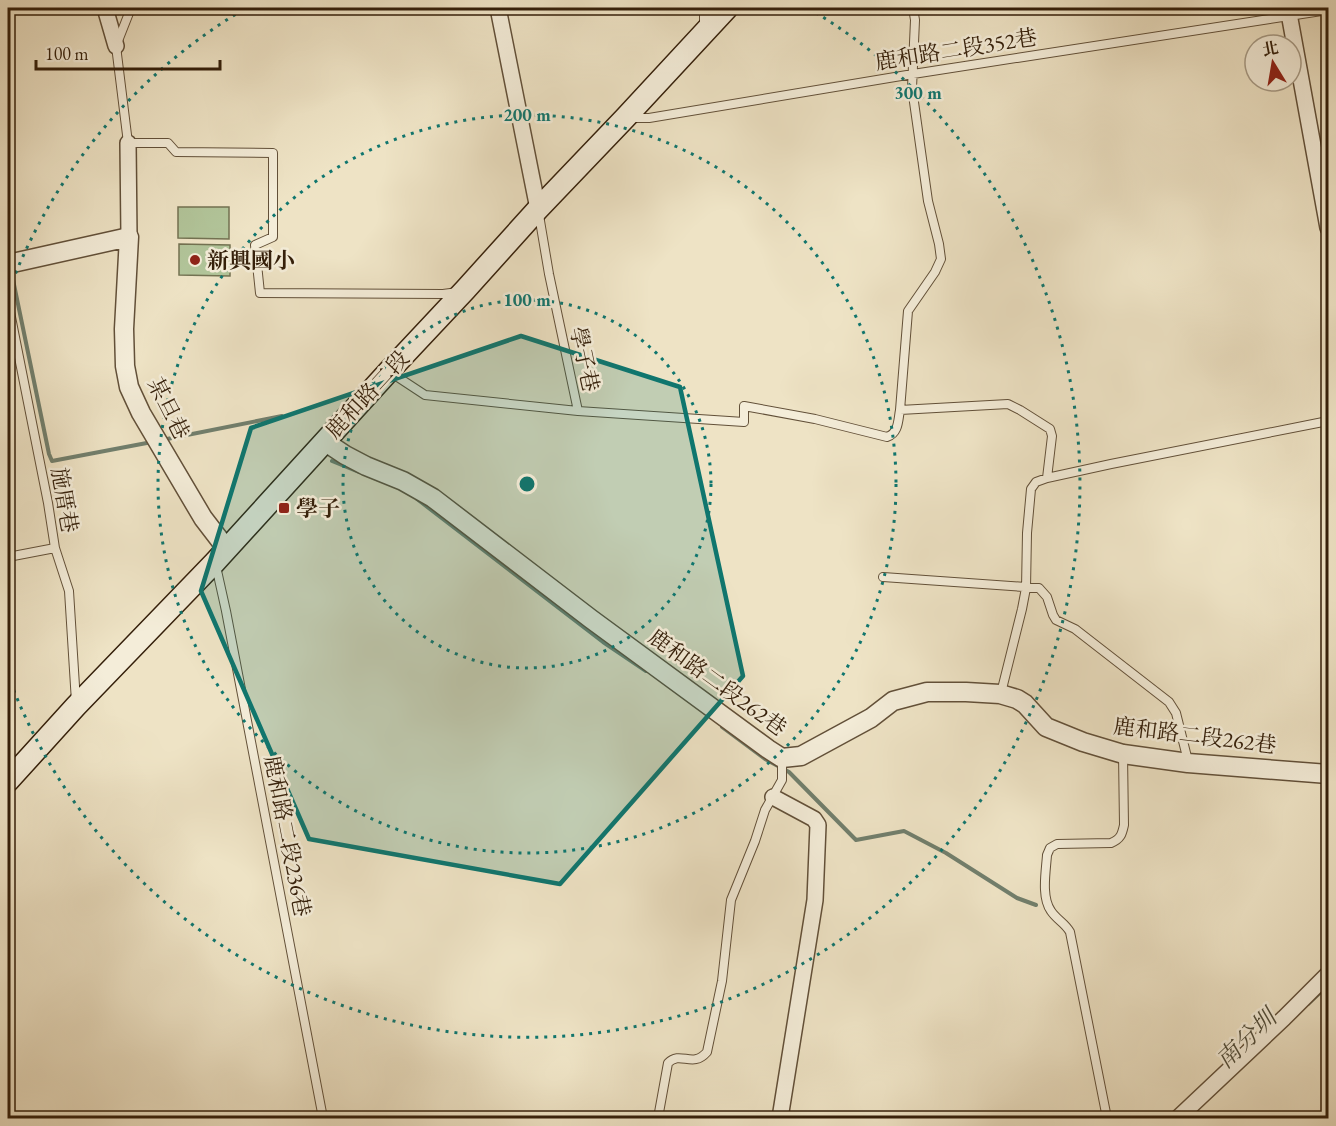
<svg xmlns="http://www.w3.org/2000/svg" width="1336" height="1126" font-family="'EB Garamond','Noto Serif TC',serif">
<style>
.green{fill:#b2c59a;stroke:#737252;stroke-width:1.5}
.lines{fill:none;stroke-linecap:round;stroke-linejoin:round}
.stream{stroke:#717f6d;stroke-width:4}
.service-casing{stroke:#625039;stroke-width:10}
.minor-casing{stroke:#625039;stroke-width:18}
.tertiary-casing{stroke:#625039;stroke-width:21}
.secondary-casing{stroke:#341f0a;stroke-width:24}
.service{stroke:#f4edd9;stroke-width:8}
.minor{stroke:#f4edd9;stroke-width:15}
.tertiary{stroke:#f4edd9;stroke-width:18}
.secondary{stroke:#f4edd9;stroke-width:21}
.marked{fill:#0f766e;fill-opacity:0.2;stroke:#0f766e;stroke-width:4.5;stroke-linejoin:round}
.ring{fill:none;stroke:#0f766e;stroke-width:3;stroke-dasharray:3 6}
.poi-dot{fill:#8f2418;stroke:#f4edd9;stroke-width:2}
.labels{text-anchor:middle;stroke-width:5;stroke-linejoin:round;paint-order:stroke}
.street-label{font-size:22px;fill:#341f0a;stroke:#f4edd9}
.poi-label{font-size:22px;font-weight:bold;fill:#341f0a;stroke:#f4edd9;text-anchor:start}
.water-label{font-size:24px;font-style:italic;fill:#534f3c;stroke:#f4edd9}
.centre{fill:#0f766e;stroke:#f4edd9;stroke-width:3}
.ring-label{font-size:18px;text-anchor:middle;font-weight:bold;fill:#0f766e;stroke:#f4edd9;stroke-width:5;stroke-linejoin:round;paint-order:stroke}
</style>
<rect width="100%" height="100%" fill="#eee3c5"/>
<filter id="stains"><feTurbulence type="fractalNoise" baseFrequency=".00333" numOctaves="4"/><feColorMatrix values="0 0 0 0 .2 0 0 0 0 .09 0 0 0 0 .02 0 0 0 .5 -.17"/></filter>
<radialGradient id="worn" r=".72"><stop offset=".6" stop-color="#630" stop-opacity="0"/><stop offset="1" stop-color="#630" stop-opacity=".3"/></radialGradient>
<path class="green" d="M178,207H229V239L178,238Z
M179,244L230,245V276L179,275Z"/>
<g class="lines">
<path class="stream" d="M8,275H12L49,454L52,461L152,442
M162,440L282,416
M332,461L359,472
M417,499L603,642L646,671
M722,727L765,759L789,772L856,840L904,831L946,853L1017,898L1036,905
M1308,1004L1328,985"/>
<g class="service-casing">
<path id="service" d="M131,8L116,46L128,143H168L176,152L273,153V237L255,245L260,293L443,294L458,292
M704,27V8
M629,118H649L913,74L1328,10
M539,215L549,274L578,411
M8,302L48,503L55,548L69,591L76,702
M390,372L425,395L578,411L744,422V406L815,419L887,437C899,433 898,420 900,410L1008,404L1020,410L1050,429L1052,436L1047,478
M900,410L908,311L935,272L941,259L939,244L928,201L912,88L915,20L913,8
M8,557L55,548
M216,566L226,611L323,1118
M883,577L1039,588L1047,597L1053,615L1056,620L1075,629L1169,702L1176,713L1188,761
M1001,693L1022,609L1026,588L1027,533L1031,489L1036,482L1047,478L1111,464L1328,421
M658,1118L668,1063C681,1050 692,1069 707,1052L722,981L731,900L755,841L765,810L782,780V758
M1107,1118L1070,932C1065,923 1057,920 1051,911C1041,897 1046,871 1047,855L1050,848L1057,844L1111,843C1121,839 1122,834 1124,825L1123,754"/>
</g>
<g class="minor-casing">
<path id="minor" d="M105,8L116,46
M498,8L538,209
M1288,8L1328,228
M128,143L129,237
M773,797L814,819L818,825L815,900L780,1118
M1178,1118L1284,1018L1328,974"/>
</g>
<g class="tertiary-casing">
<path id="tertiary" d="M8,264L129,237L124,329L125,366L129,387L141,413L203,518L226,548
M324,441L345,455L366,466L403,481L433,498L591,619L768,749L782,758L801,756L871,718L893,701L927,692H966L1000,694L1017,699L1025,704L1046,727L1083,742L1123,754L1188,763L1328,774"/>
</g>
<g class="secondary-casing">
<path id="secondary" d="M8,781L76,706L215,562L389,371L465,290L538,209L625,118L727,8"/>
</g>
<use href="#service" class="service"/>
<use href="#minor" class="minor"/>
<use href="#tertiary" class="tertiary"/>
<use href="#secondary" class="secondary"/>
</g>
<path class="marked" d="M521,336L680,387L743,676L560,884L309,839L201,591L251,428Z"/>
<g class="ring">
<circle cx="527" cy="484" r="184"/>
<circle cx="527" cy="484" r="369"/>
<path d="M9 290A553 553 0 0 1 246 8M808 8A553 553 0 1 1 9 678"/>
</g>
<g class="poi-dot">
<circle cx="195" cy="260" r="6"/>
<rect x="278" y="502" width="12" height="12" rx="3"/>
</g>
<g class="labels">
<g class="street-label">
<text transform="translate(956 49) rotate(-9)" y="8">鹿和路二段352巷</text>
<text transform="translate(585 359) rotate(78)" y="8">學子巷</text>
<text transform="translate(367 394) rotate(-47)" y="8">鹿和路二段</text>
<text transform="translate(169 408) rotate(63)" y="8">某旦巷</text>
<text transform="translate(65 500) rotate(80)" y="8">施厝巷</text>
<text transform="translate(718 682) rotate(36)" y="8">鹿和路二段262巷</text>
<text transform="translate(1195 735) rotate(7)" y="8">鹿和路二段262巷</text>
<text transform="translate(288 836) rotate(79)" y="8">鹿和路二段236巷</text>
</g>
<g class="poi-label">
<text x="207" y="268">新興國小</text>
<text x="296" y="516">學子</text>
</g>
<g class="water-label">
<text transform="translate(1246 1039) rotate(-44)" y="8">南分圳</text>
</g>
</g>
<circle cx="527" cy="484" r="9" class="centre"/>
<g class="ring-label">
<text x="918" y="99">300 m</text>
<text x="527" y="121">200 m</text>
<text x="527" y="306">100 m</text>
</g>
<rect width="1336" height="1126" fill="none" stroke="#eee3c5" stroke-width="30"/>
<rect x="9" y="9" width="1318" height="1108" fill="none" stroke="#341f0a" stroke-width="3"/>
<rect x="15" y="15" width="1306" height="1096" fill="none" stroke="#341f0a" stroke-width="1.5"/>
<g transform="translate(1273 63) rotate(349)"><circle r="28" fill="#f4edd9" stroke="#a79b86" stroke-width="1.5"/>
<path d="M0-4.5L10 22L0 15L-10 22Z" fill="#8f2418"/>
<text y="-9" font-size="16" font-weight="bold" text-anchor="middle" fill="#341f0a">北</text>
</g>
<path d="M36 60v9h184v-9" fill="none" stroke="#341f0a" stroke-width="3"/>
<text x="45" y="60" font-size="18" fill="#341f0a" stroke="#f4edd9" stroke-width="4.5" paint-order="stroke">100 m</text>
<rect width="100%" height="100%" filter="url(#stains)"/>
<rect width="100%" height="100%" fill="url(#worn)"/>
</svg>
